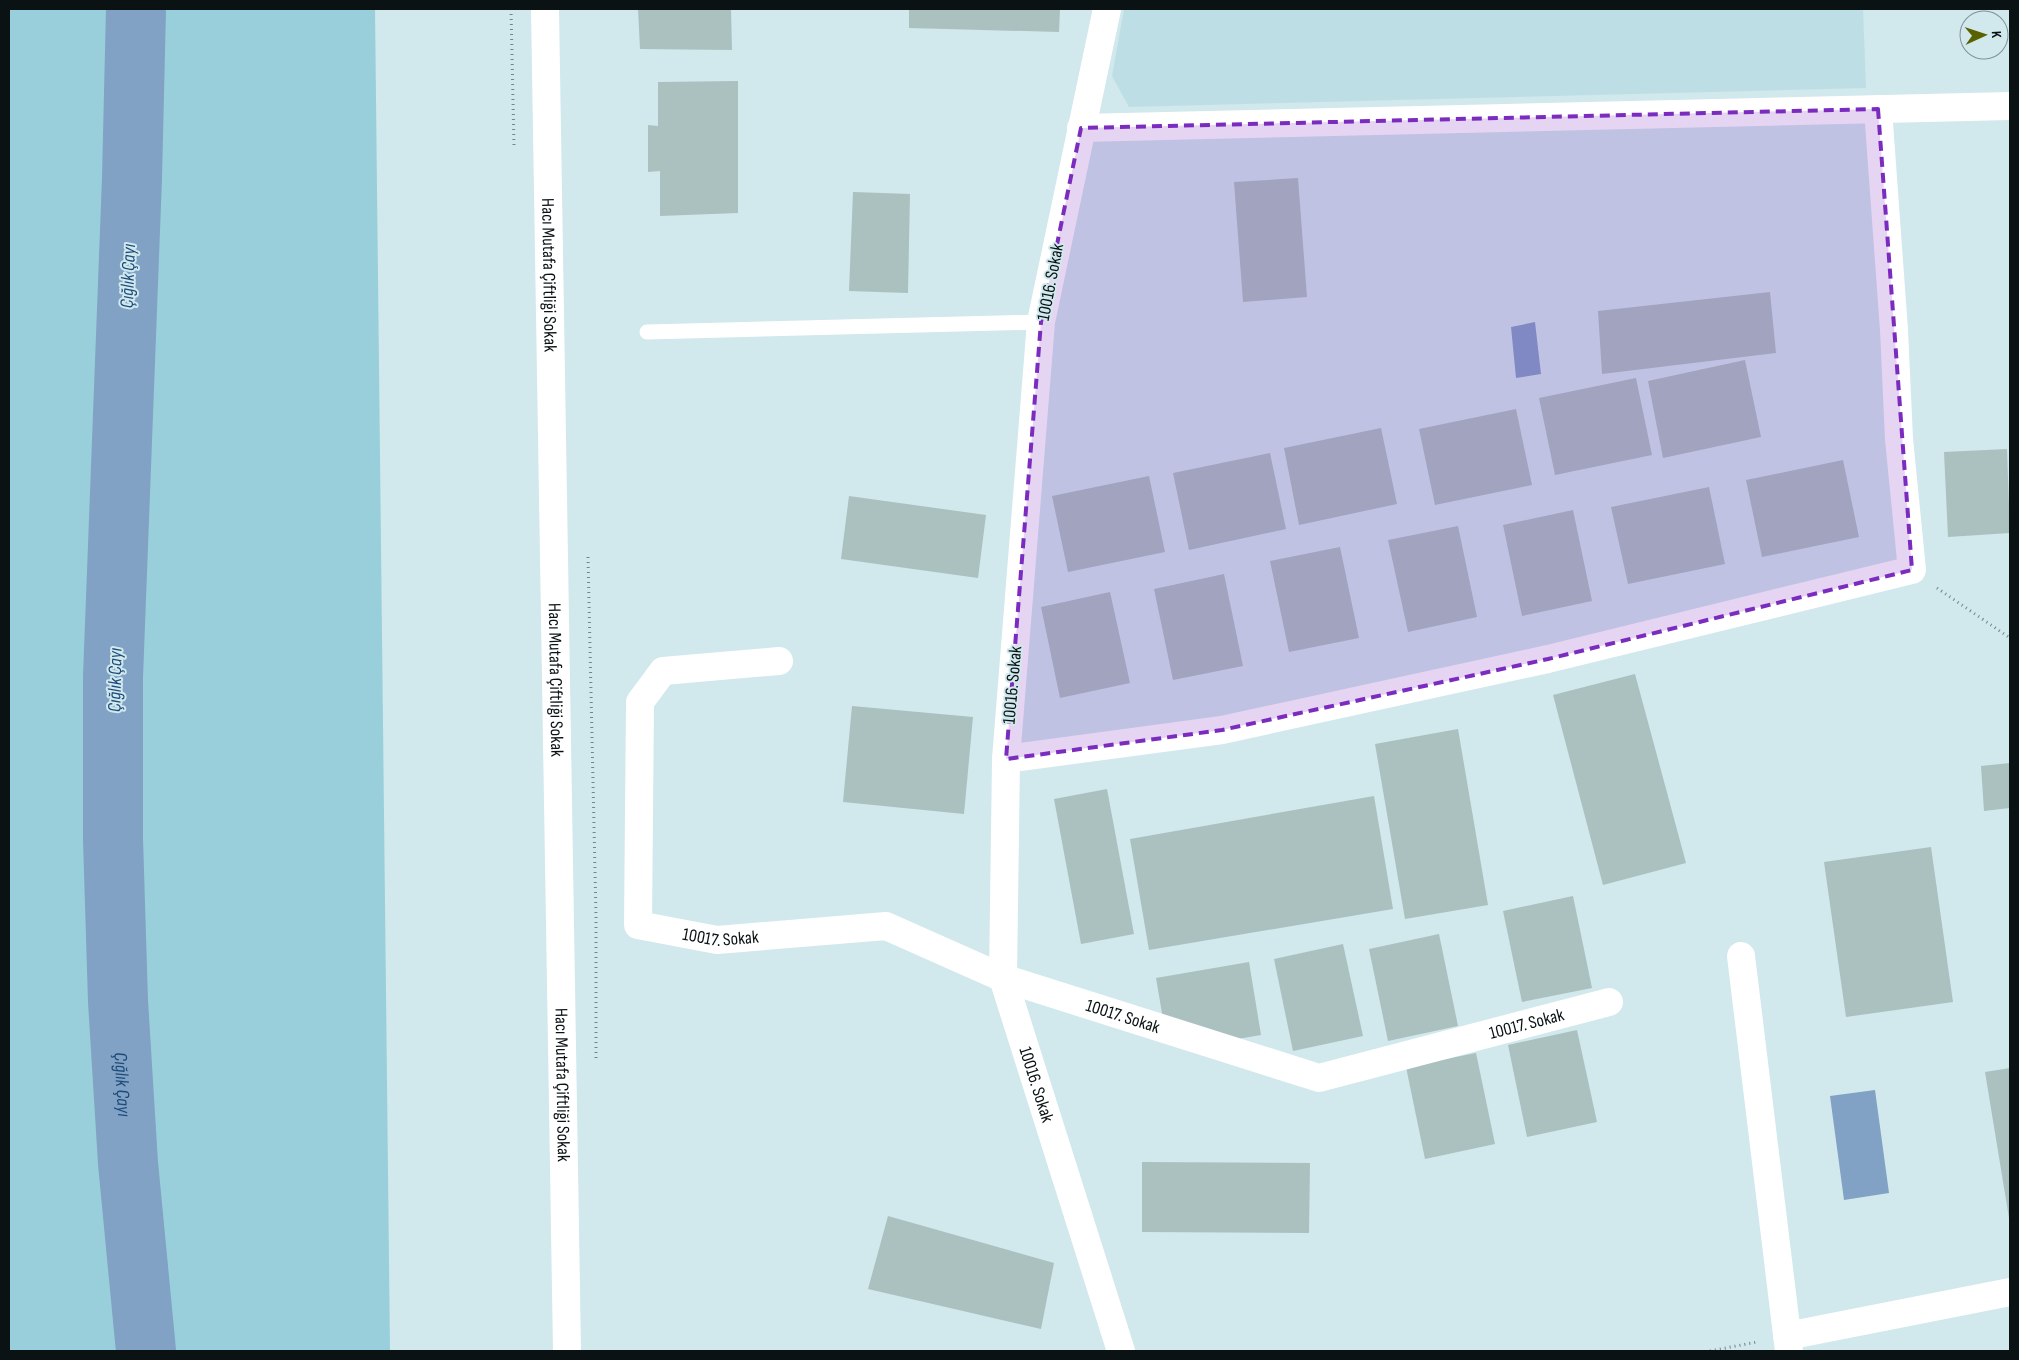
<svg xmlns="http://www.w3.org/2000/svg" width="2019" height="1360" font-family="'Sofia Sans Condensed',sans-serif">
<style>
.built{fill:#bedee5}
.green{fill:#98cfdb}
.water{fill:#81a1c5}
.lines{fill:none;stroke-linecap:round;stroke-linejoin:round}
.river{stroke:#81a1c5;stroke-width:60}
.building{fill:#aac1c0}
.path{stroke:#748487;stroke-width:3;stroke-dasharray:1 4;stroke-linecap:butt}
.lane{stroke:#fff;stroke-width:15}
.street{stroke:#fff;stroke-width:28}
.secondary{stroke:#fff;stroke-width:28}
.marked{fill:#7b2cbf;fill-opacity:0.2;stroke:#7b2cbf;stroke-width:4;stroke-dasharray:10 6;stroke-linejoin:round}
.labels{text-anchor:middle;stroke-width:4;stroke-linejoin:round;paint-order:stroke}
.street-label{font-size:18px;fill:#0a1214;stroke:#d1e8ed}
.water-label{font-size:19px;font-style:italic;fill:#1b4b7a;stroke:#d1e8ed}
</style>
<rect width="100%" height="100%" fill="#d1e8ed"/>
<path class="built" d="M1124,9H1863L1866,88L1129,107L1112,76Z"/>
<path class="green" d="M9,9H375L390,1351H9Z"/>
<path class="water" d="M1535,322L1541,374L1516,378L1511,327Z
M1875,1090L1889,1193L1844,1200L1830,1096Z"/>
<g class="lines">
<path class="river" id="s1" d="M136,9L132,178L113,677V839L118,1001L128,1163L146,1351"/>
</g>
<path class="building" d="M638,9H731L732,50L640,49Z
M909,9H1060L1059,32L909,28Z
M738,81V213L660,216V171L648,172V125L658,126V82Z
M1298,178L1307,297L1243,302L1234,182Z
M853,192L910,194L908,293L849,291Z
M1770,292L1776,353L1602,374L1598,311Z
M1745,360L1761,437L1663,458L1648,381Z
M1636,378L1652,455L1555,475L1539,398Z
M1516,409L1532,485L1435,505L1419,429Z
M1381,428L1397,504L1299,525L1284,448Z
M2007,449L2010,533L1948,537L1944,452Z
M1270,453L1286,529L1189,550L1173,473Z
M1843,460L1859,537L1762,557L1746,480Z
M1149,476L1165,552L1068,572L1052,496Z
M1709,487L1725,564L1628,584L1611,507Z
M849,496L986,515L978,578L841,559Z
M1573,510L1592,601L1522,616L1503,525Z
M1458,526L1477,617L1408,632L1388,540Z
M1340,547L1359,638L1289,652L1270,561Z
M1224,574L1243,666L1173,680L1154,589Z
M1110,592L1130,683L1060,698L1041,607Z
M1635,674L1686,863L1603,885L1553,695Z
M852,706L973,717L964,814L843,802Z
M1458,729L1488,905L1405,919L1375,744Z
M2010,763V808L1984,811L1981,766Z
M1107,789L1134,934L1081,944L1054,799Z
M1374,796L1393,909L1149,950L1130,839Z
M1931,847L1953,1002L1846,1017L1824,862Z
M1573,896L1592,988L1522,1002L1503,911Z
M1439,934L1458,1026L1388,1041L1369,949Z
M1343,944L1363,1036L1293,1051L1274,959Z
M1249,962L1261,1035L1220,1042L1164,1025L1156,978Z
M1577,1030L1597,1122L1527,1137L1508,1045Z
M1476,1053L1495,1144L1425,1159L1406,1067Z
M2010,1068V1218H2009L1985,1072Z
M1142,1162L1310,1163L1309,1233L1142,1232Z
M888,1216L1054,1263L1041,1329L868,1289Z"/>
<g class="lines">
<path class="path" d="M511,9L514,146
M588,557L596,916V1058
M1937,588L2010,638
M1710,1351L1757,1342"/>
<path class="lane" d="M647,332L1041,322"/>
<g class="street">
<path id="s2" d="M1107,9L1041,322L1006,759L1003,978L1121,1351"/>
<path d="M1081,128L2010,106"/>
<path id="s3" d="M779,661L663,671L640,702L638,925L717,940L886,926L1003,978L1319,1078L1609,1002"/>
<path d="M1006,759L1222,730L1548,659L1912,570L1899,439L1894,330L1878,109"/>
<path d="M1741,956L1789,1351"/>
<path d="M1787,1336L2010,1292"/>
</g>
<path class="secondary" id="s4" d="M545,9L567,1351"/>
</g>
<path class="marked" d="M1878,109L1912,570L1548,659L1222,730L1006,759L1041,322L1081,128Z"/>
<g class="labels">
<g class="street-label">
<text dy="6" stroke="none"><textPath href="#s4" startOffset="266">Hacı Mutafa Çiftliği Sokak</textPath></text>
<text transform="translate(1050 282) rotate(-79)" y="6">10016. Sokak</text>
<text dy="6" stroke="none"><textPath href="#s4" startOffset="671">Hacı Mutafa Çiftliği Sokak</textPath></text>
<text transform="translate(1012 685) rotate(-85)" y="6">10016. Sokak</text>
<text dy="6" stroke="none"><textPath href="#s3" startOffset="462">10017. Sokak</textPath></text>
<text dy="6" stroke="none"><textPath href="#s3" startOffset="882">10017. Sokak</textPath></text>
<text dy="6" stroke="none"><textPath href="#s3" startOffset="1302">10017. Sokak</textPath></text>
<text dy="6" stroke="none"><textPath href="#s4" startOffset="1076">Hacı Mutafa Çiftliği Sokak</textPath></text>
<text dy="6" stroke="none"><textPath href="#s2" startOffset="1089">10016. Sokak</textPath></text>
</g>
<g class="water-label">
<text transform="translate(127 276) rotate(-88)" y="7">Çığlık Çayı</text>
<text transform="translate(114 680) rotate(-89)" y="7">Çığlık Çayı</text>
<text dy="7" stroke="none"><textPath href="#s1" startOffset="1076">Çığlık Çayı</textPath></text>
</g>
</g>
<rect width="2019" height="1360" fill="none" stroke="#0a1214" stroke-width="20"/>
<g transform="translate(1984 35) rotate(87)"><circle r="24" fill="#d1e8ed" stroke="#819296"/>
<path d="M0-4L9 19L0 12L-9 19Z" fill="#586200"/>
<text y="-8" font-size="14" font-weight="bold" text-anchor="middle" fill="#0a1214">K</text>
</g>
</svg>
